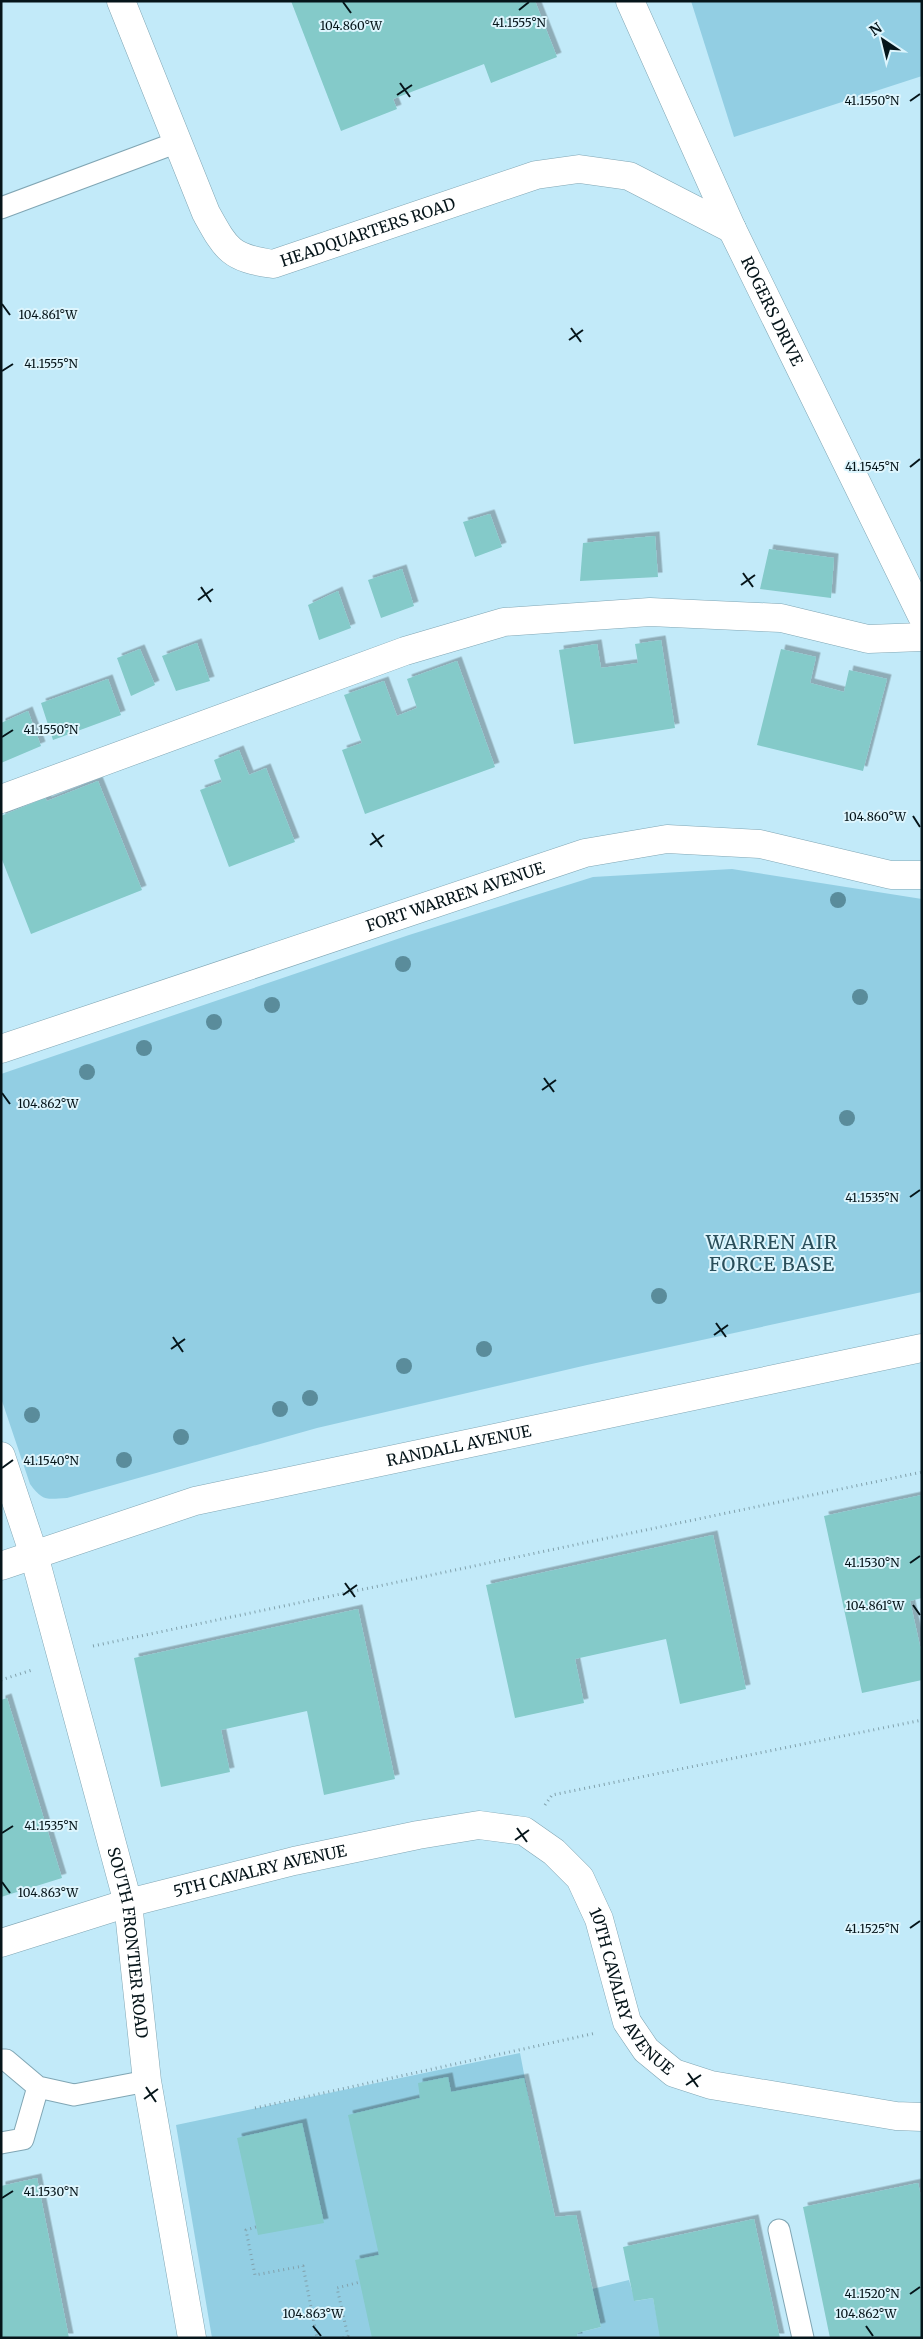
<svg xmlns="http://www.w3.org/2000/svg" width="923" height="2339" font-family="Merriweather,serif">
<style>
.green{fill:#92cee3}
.building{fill:#84cac9;filter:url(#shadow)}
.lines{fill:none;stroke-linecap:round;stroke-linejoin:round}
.service-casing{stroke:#80a6b4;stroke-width:23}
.minor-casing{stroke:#80a6b4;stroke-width:29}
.tertiary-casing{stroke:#80a6b4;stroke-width:29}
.path{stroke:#81a1ac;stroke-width:3;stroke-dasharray:1 4;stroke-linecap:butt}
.service{stroke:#fff;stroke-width:21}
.minor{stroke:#fff;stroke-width:28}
.tertiary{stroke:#fff;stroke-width:28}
.tree{fill:#5a8c9b}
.ticks{fill:none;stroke:#06151a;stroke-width:2}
.labels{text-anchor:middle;stroke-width:4;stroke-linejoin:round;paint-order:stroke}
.street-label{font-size:16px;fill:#06151a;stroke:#ddf5fd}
.quarter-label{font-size:19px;letter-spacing:1px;fill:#2a4e5a;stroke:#ddf5fd}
.ticks-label{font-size:12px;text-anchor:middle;fill:#06151a;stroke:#ddf5fd;stroke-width:4;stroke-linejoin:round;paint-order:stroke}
</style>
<defs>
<filter id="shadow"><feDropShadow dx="4.5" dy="-4.5" stdDeviation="0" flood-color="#0004"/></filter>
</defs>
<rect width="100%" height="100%" fill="#c2eaf9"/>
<path class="green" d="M691,1H922V76L734,137Z
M732,869L922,899V1292L587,1365L317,1428L67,1498C47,1499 43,1502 30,1484L1,1398V1074L409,935L593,877Z
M520,2053L575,2338H212L176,2125Z
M629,2280L635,2301L653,2298L661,2338H578L577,2333L601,2327L592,2289Z"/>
<path class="building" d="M291,1H535L557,57L491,83L484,64L393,99L397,109L341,131Z
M490,514L502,547L475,557L463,522Z
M655,536L658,577L580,581L583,543Z
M769,549L834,558L831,598L760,589Z
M402,569L414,606L381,618L368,580Z
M338,591L351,628L319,640L308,605Z
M661,640L675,728L574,744L559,650L597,644L601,668L638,663L635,644Z
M197,643L210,681L176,691L162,656Z
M140,649L155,685L131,696L117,658Z
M781,649L816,657L810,683L844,692L849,670L887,679L863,771L757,745Z
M457,661L495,767L365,814L342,750L362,743L344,695L384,681L397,716L417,708L407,679Z
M108,679L121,715L53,740L41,703Z
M28,711L41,746L1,763V723Z
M239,750L249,775L266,768L295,842L229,867L200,790L222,782L214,760Z
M98,781L142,890L31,934L1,857V816L45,798L47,801Z
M922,1495V1598L910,1601L922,1655V1680L862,1693L824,1516Z
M713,1535L746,1689L680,1704L666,1639L575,1659L584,1703L515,1718L486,1585Z
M358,1609L395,1779L324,1795L307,1711L221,1730L230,1772L161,1787L134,1658Z
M7,1698L62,1878L1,1897V1700Z
M448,2077L451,2092L524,2078L555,2217L576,2215L601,2327L577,2333L578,2338H372L355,2260L379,2255L348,2115L420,2098L418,2083Z
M302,2123L324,2223L258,2235L237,2138Z
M37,2178L69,2338H1V2186Z
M918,2183L922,2201V2338H830L803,2207Z
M754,2219L780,2338H660L653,2298L634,2301L623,2247Z"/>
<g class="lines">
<g class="service-casing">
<path id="service" d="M1,208L178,142
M1,2060H6L38,2087L74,2095L147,2081
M1,2143L23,2139L38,2087
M779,2230L803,2338"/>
</g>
<g class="minor-casing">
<g id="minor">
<path id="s1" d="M121,1L206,213C226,249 230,258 273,264L536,175L579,169L629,176L732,229"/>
<path id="s2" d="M630,1L732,229L922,616"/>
<path d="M1,799L405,651L504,622L650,612L781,618L868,639L922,637"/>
<path id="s3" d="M1,1049L585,853L667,839L760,844L891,875H922"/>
<path id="s4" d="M1,1456L34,1555L128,1903L147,2081L192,2338"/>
<path id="s5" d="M1,1943L128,1903L294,1861L418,1835L479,1825L524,1831L554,1852L580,1878L599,1919L627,2022L646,2050L674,2073L711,2085L896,2116L922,2117"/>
</g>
</g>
<g class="tertiary-casing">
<g id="tertiary">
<path id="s6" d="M1,1566L195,1501L922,1348"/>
</g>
</g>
<path class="path" d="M93,1646L922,1472
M1,1680L32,1670
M545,1805L552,1795L922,1720
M255,2108L596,2033
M256,2227L246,2230L255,2275L303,2266L317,2338
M343,2338L348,2336L337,2288L360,2282"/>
<use href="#service" class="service"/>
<use href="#minor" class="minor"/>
<use href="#tertiary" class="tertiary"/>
</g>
<g class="tree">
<circle cx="838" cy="900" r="8"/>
<circle cx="403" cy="964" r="8"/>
<circle cx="860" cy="997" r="8"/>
<circle cx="272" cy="1005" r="8"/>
<circle cx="214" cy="1022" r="8"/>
<circle cx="144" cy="1048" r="8"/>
<circle cx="87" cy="1072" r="8"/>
<circle cx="847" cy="1118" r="8"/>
<circle cx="659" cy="1296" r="8"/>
<circle cx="484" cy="1349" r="8"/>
<circle cx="404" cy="1366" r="8"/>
<circle cx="310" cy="1398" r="8"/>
<circle cx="280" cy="1409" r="8"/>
<circle cx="32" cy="1415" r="8"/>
<circle cx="181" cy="1437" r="8"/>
<circle cx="124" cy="1460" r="8"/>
</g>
<path class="ticks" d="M343,2L351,13M519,10L529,2M400,83L410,97M397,95L412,85M910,101L920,94M2,304L10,315M571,328L581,342M569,340L583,330M2,371L13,364M910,467L920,459M743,573L753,587M741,585L755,575M201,587L211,602M198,600L213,589M2,737L13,730M913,816L920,827M372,833L382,847M370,845L384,835M544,1078L554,1092M542,1090L556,1080M2,1093L10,1104M910,1197L920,1190M716,1323L726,1337M714,1335L728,1325M173,1337L183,1352M171,1349L185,1339M2,1468L13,1460M910,1563L920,1556M345,1583L355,1597M343,1595L357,1585M913,1605L920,1615M517,1828L527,1842M2,1833L13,1826M515,1840L529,1830M2,1882L10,1893M910,1928L920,1921M688,2073L698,2087M686,2085L701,2075M146,2087L156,2102M144,2099L158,2089M2,2198L13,2191M910,2294L920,2287M313,2326L321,2336M866,2326L873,2336"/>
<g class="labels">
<g class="street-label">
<text dy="6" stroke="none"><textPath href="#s1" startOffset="418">HEADQUARTERS ROAD</textPath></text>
<text dy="6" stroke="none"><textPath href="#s2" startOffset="341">ROGERS DRIVE</textPath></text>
<text dy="6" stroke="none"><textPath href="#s3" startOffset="479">FORT WARREN AVENUE</textPath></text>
<text dy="6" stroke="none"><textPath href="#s6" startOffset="474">RANDALL AVENUE</textPath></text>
<text dy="6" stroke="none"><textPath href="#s5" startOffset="269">5TH CAVALRY AVENUE</textPath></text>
<text dy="6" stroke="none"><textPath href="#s4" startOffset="504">SOUTH FRONTIER ROAD</textPath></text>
<text dy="6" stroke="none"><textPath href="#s5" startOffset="738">10TH CAVALRY AVENUE</textPath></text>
</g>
<g class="quarter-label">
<text x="772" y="1249">WARREN AIR<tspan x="772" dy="22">FORCE BASE</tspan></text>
</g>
</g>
<g class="ticks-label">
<text x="519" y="27">41.1555°N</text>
<text x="351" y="30">104.860°W</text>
<text x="872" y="105">41.1550°N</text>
<text x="48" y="319">104.861°W</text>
<text x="51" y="368">41.1555°N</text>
<text x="872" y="471">41.1545°N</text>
<text x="51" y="734">41.1550°N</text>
<text x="875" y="821">104.860°W</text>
<text x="48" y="1108">104.862°W</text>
<text x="872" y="1202">41.1535°N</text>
<text x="51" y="1465">41.1540°N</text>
<text x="872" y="1567">41.1530°N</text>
<text x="875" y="1610">104.861°W</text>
<text x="51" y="1830">41.1535°N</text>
<text x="48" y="1897">104.863°W</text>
<text x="872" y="1933">41.1525°N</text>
<text x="51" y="2196">41.1530°N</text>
<text x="872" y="2298">41.1520°N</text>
<text x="313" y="2318">104.863°W</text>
<text x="866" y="2318">104.862°W</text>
</g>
<rect width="923" height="2339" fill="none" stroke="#06151a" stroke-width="5"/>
<g transform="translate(883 40) rotate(325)" stroke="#ddf5fd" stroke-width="4" paint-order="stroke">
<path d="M0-4L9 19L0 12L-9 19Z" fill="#06151a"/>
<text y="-8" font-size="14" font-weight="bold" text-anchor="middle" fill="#06151a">N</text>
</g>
</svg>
